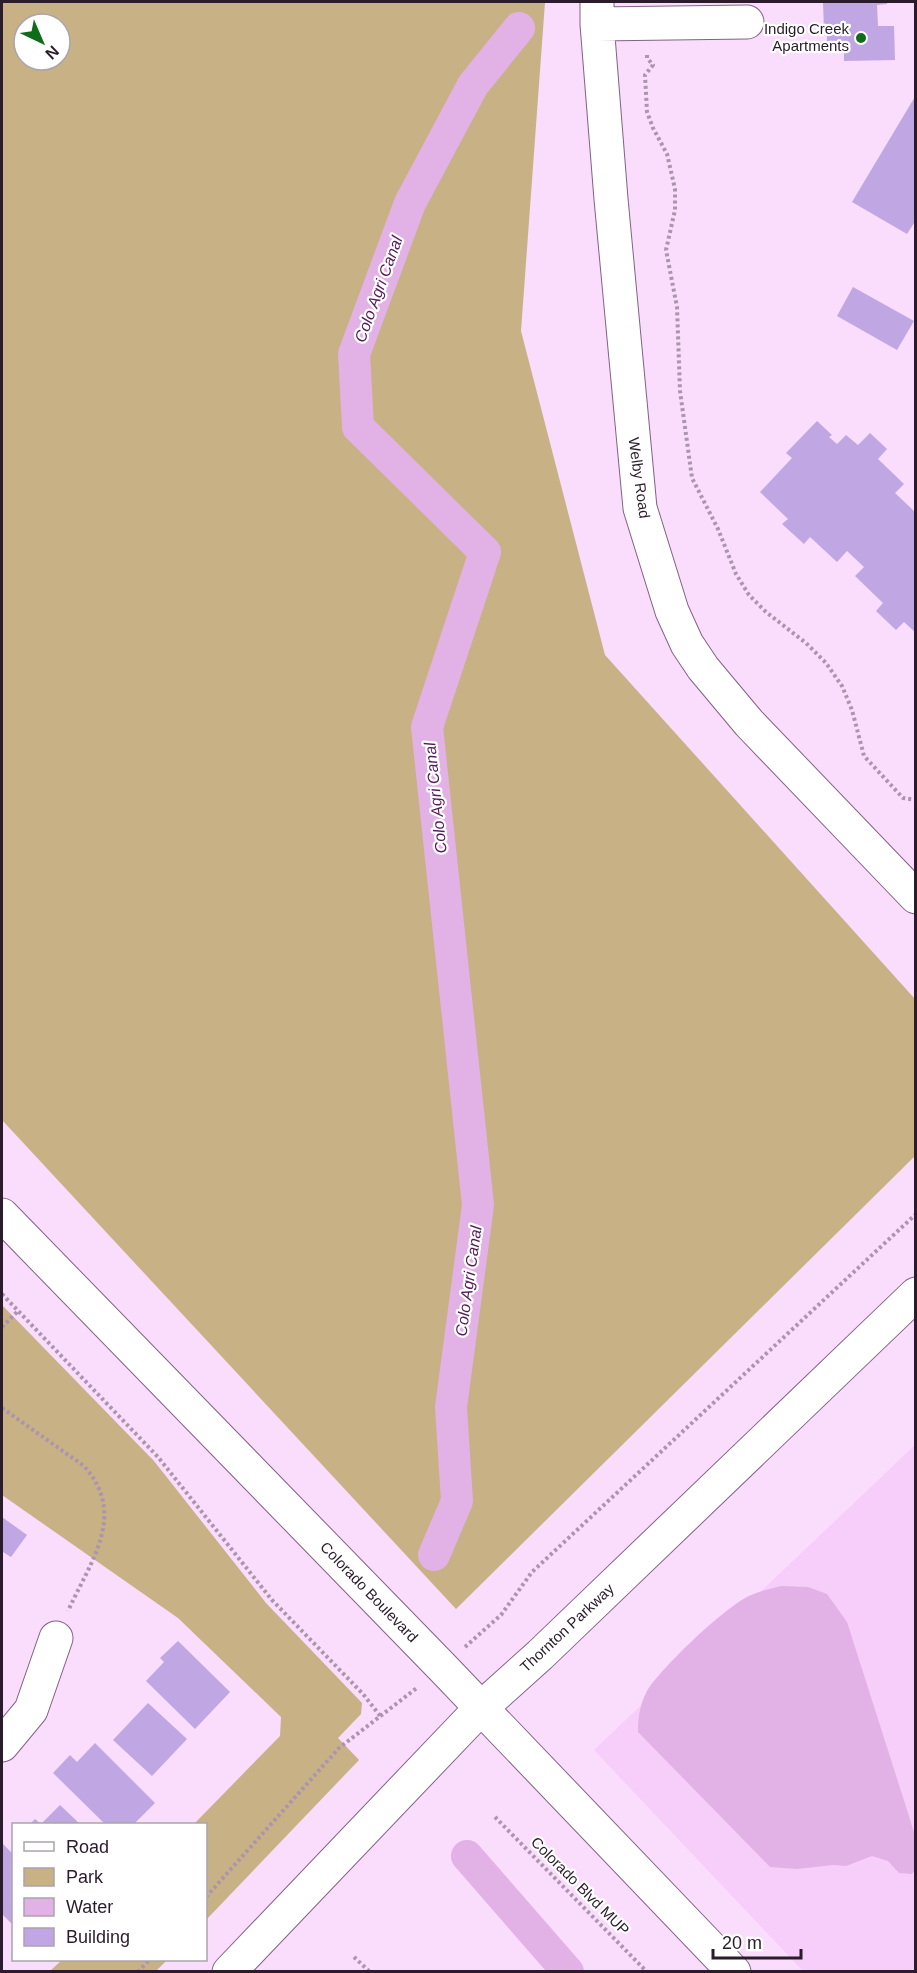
<svg xmlns="http://www.w3.org/2000/svg" width="917" height="1973" font-family="Helvetica,sans-serif">
<style>
.built{fill:#f7cdfa}
.green{fill:#c7b185;fill-rule:evenodd}
.water{fill:#e2b1e5}
.lines{fill:none;stroke-linecap:round;stroke-linejoin:round}
.canal{stroke:#e2b1e5;stroke-width:32}
.building{fill:#c0a6e3}
.minor-casing{stroke:#836285;stroke-width:35}
.major-casing{stroke:#836285;stroke-width:35}
.path{stroke:#ac94ae;stroke-width:4;stroke-dasharray:3 3;stroke-linecap:butt}
.minor{stroke:#fff;stroke-width:33}
.major{stroke:#fff;stroke-width:33}
.poi-dot{fill:#0f6d1a;stroke:#fff;stroke-width:2}
.labels{text-anchor:middle;stroke-width:4.5;stroke-linejoin:round;paint-order:stroke}
.poi-label{font-size:15px;fill:#2a1c2b;stroke:#fff;text-anchor:end}
.street-label{font-size:15px;fill:#2a1c2b;stroke:#fff}
.water-label{font-size:16px;font-style:italic;fill:#541b59;stroke:#fff}
</style>
<rect width="100%" height="100%" fill="#fadcfc"/>
<path class="built" d="M915,1445V1971H803L594,1750Z"/>
<path class="green" d="M2,2H545L521,331L605,655L915,999V1156L456,1609L2,1120ZM24,24H60V60H24Z
M2,1305L154,1461L266,1603L362,1703L361,1714L338,1738L359,1760L206,1920V1824H194L280,1736L281,1717L178,1618L2,1495Z
M62,1960H167L156,1971H50Z"/>
<path class="water" d="M781,1586L808,1587L827,1594L847,1622L915,1835V1870L912,1874L899,1873L888,1861L872,1856L846,1866L833,1865L797,1869L770,1867L638,1732C638,1717 640,1704 647,1691C661,1668 725,1607 749,1596C759,1591 770,1589 781,1586Z"/>
<g class="lines">
<path class="canal" d="M434,1555L457,1501L451,1407L478,1205L427,727L485,552L358,427L354,354L410,203L473,85L519,28
M467,1856L568,1972"/>
</g>
<path class="building" d="M823,2H887V4L877,5L878,26H894L895,60L844,61V46L827,47V30H824Z
M916,95V220L907,234L852,202Z
M853,287L914,321L897,350L837,316Z
M817,421L832,435L829,437L837,444L846,435L858,445L870,433L887,449L878,459L904,484L895,493L914,511L916,510V633L904,622L896,630L876,611L883,603L855,576L864,567L847,551L837,562L810,537L804,544L782,524L788,519L760,492L792,458L786,453Z
M2,1517L27,1535L11,1557L3,1552L2,1554Z
M178,1641L230,1692L195,1729L146,1681L164,1662L160,1658Z
M148,1703L187,1739L152,1776L113,1740Z
M95,1743L155,1803L134,1824H105L53,1773L70,1755L77,1762Z
M60,1805L80,1824H30L35,1819L41,1824Z
M2,1843L14,1855V1926L2,1914Z"/>
<g class="lines">
<g class="minor-casing">
<path id="minor" d="M597,2V24L611,199L640,508L672,611L687,644L703,668L749,723L916,897
M597,24L747,22
M2,1745L31,1710L56,1638
M229,1972L481,1708"/>
</g>
<g class="major-casing">
<path id="major" d="M2,1215L442,1667L734,1972
M481,1708L540,1655L916,1294"/>
</g>
<path class="path" d="M647,55V58L653,65L645,75L647,112L653,128L667,154L675,189V210L666,250L677,307L680,391L692,478L718,529L736,574L749,595L766,612L806,643L826,663L842,686L852,710L864,756L903,798L916,800
M2,1294L158,1457L272,1600L363,1694L381,1717
M2,1327L18,1311
M2,1408L84,1466C128,1515 90,1562 68,1611
M465,1647L501,1615L532,1572L916,1214
M495,1817L647,1972
M206,1897L339,1748L418,1687
M354,1957L370,1972
M138,1972L149,1960"/>
<use href="#minor" class="minor"/>
<use href="#major" class="major"/>
</g>
<circle class="poi-dot" cx="861" cy="38" r="6"/>
<g class="labels">
<g class="poi-label">
<text x="849" y="34">Indigo Creek<tspan x="849" dy="17">Apartments</tspan></text>
</g>
<g class="street-label">
<text transform="translate(639 478) rotate(82)" y="5">Welby Road</text>
<text transform="translate(369 1592) rotate(46)" y="5">Colorado Boulevard</text>
<text transform="translate(567 1628) rotate(-43)" y="5">Thornton Parkway</text>
<text transform="translate(580 1886) rotate(45)" y="5">Colorado Blvd MUP</text>
</g>
<g class="water-label">
<text transform="translate(378 289) rotate(-70)" y="6">Colo Agri Canal</text>
<text transform="translate(435 798) rotate(-96)" y="6">Colo Agri Canal</text>
<text transform="translate(468 1281) rotate(-82)" y="6">Colo Agri Canal</text>
</g>
</g>
<rect width="917" height="1973" fill="none" stroke="#2a1c2b" stroke-width="6"/>
<rect x="12" y="1823" width="195" height="138" fill="#ffffff" stroke="#aaa4aa" stroke-width="1.5"/>
<rect x="24" y="1842" width="30" height="9" fill="#ffffff" stroke="#aaa4aa" stroke-width="1.5"/>
<text x="66" y="1853" font-size="18" fill="#2a1c2b">Road</text>
<rect x="24" y="1868" width="30" height="18" fill="#c7b185" stroke="#aaa4aa" stroke-width="1.5"/>
<text x="66" y="1883" font-size="18" fill="#2a1c2b">Park</text>
<rect x="24" y="1898" width="30" height="18" fill="#e2b1e5" stroke="#aaa4aa" stroke-width="1.5"/>
<text x="66" y="1913" font-size="18" fill="#2a1c2b">Water</text>
<rect x="24" y="1928" width="30" height="18" fill="#c0a6e3" stroke="#aaa4aa" stroke-width="1.5"/>
<text x="66" y="1943" font-size="18" fill="#2a1c2b">Building</text>
<g transform="translate(42 42) rotate(136)"><circle r="28" fill="#ffffff" stroke="#aaa4aa" stroke-width="1.5"/>
<path d="M0-4.5L10 22L0 15L-10 22Z" fill="#0f6d1a"/>
<text y="-9" font-size="16" font-weight="bold" text-anchor="middle" fill="#2a1c2b">N</text>
</g>
<path d="M713 1949v9h88v-9" fill="none" stroke="#2a1c2b" stroke-width="3"/>
<text x="722" y="1949" font-size="18" fill="#2a1c2b" stroke="#ffffff" stroke-width="4.5" paint-order="stroke">20 m</text>
</svg>
